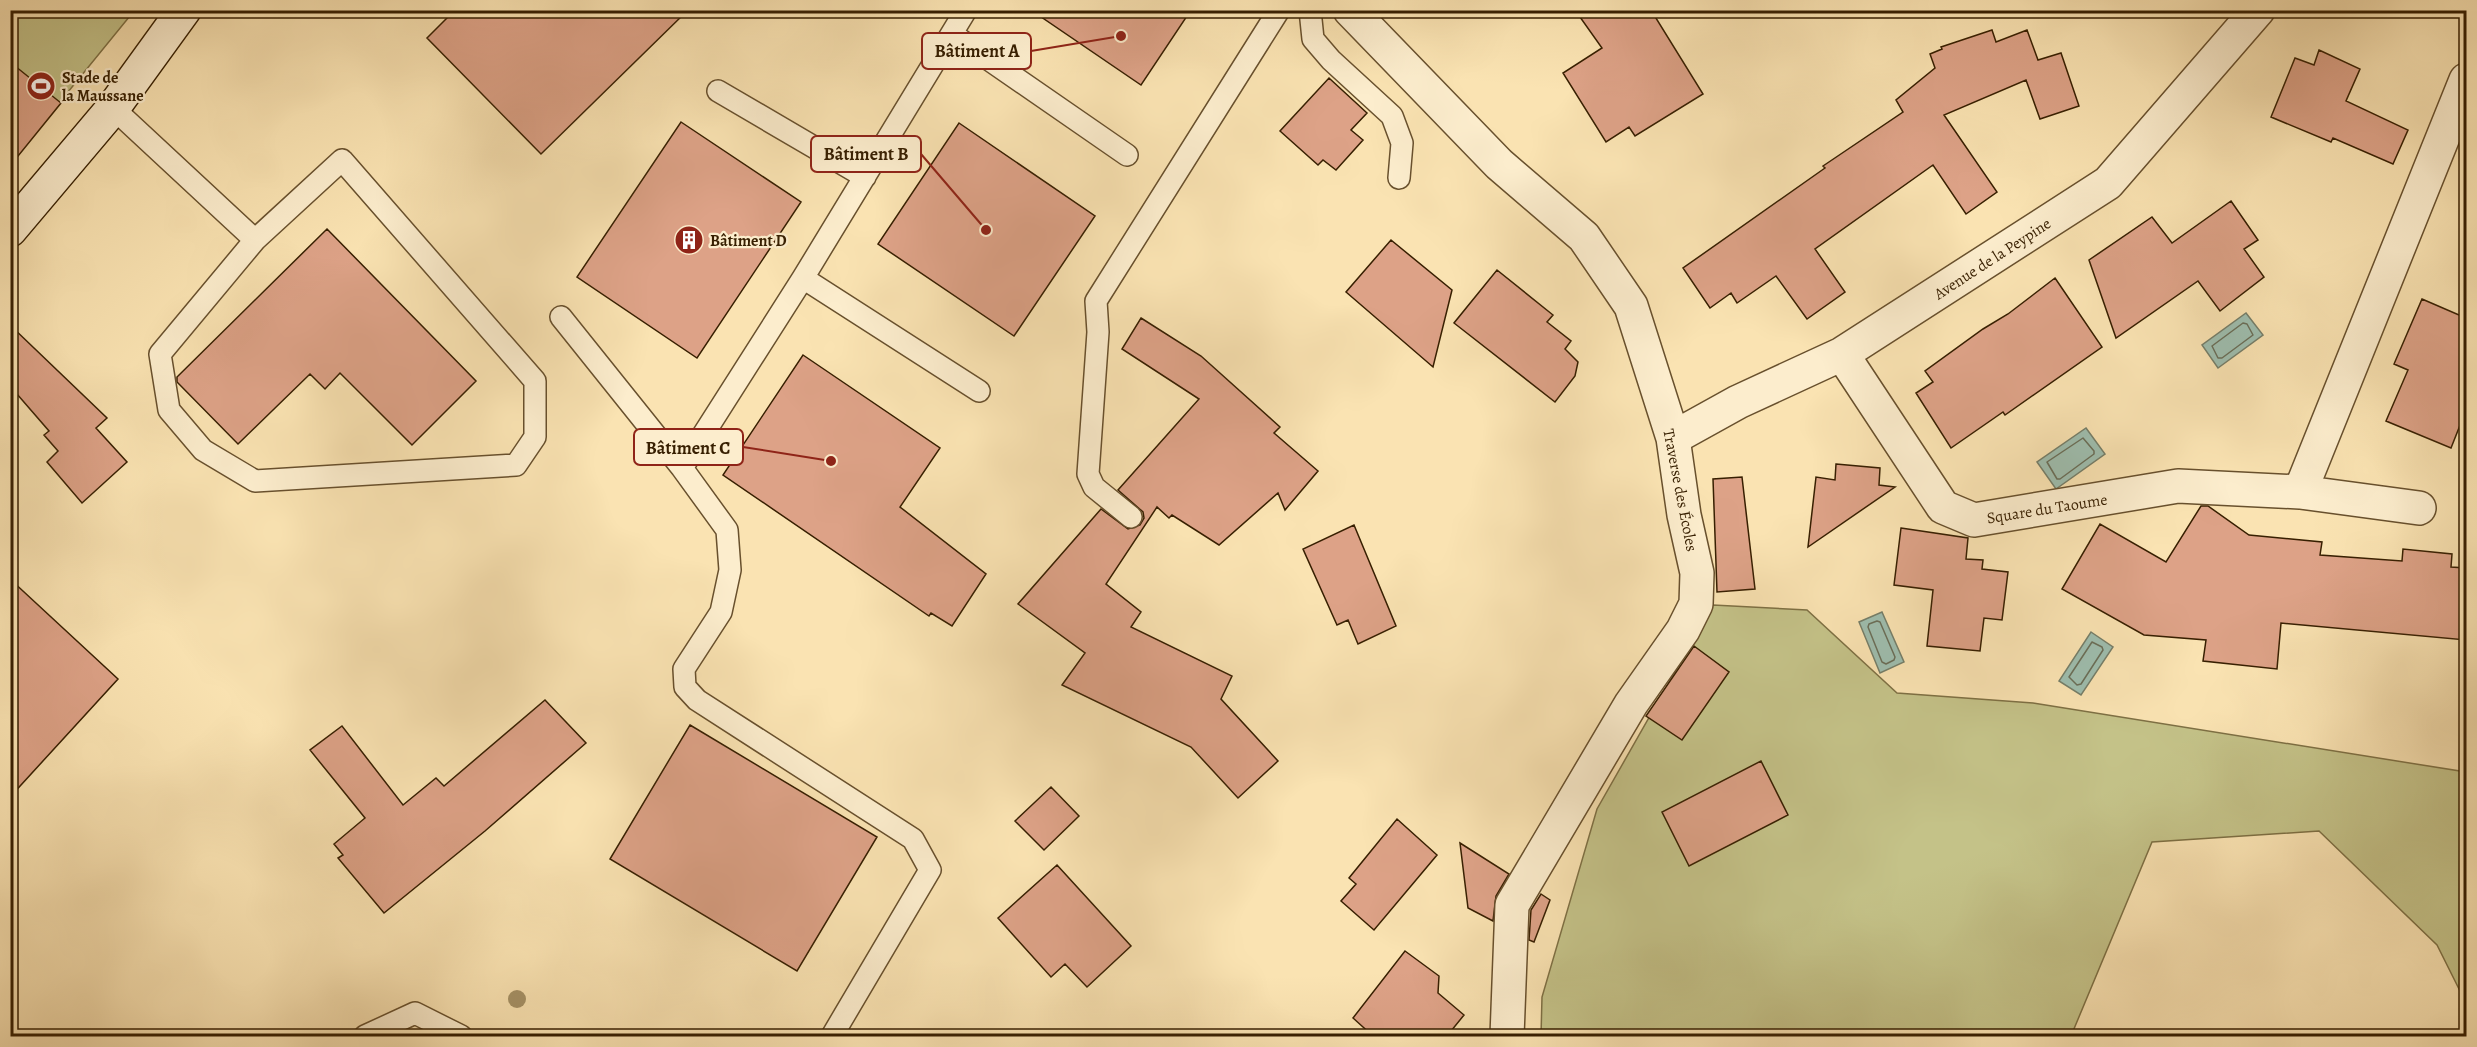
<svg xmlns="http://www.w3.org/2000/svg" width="2477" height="1047" font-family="Alegreya,serif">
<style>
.green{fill:#c4c288;stroke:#7e7044;stroke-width:1.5}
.water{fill:#9ebeaf;stroke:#757e69;stroke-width:1.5}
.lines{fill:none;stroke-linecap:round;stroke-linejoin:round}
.shore{stroke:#6a6e58;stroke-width:1.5}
.building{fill:#dda287;stroke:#371f01;stroke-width:1.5}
.lane-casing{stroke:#68502d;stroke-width:24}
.street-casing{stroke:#68502d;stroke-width:36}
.secondary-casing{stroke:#371f01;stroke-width:36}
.lane{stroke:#fcedcd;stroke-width:21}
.street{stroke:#fcedcd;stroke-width:33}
.secondary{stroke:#fcedcd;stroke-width:33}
.tree{fill:#a69267}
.labels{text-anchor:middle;stroke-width:4.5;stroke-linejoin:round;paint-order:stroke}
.poi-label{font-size:16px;font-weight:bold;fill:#371f01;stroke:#fcedcd;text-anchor:start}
.street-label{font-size:16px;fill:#371f01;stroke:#fcedcd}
.leader{fill:none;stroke:#8f2418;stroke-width:2}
.callout-dot{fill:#8f2418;stroke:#fcedcd;stroke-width:2}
.callout{fill:#fcedcd;stroke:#8f2418;stroke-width:2}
.callout-label{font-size:18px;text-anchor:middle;font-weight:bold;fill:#371f01}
</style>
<rect width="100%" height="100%" fill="#fae3b2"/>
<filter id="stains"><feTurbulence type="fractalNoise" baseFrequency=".00333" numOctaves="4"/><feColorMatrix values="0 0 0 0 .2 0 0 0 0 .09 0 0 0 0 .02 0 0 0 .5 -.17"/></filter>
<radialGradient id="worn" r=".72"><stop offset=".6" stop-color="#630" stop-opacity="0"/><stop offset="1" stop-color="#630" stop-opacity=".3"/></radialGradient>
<path class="green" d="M11,11H134L11,162Z
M1713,605L1807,610L1897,693L2033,703L2466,772V1003L2437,945L2319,831L2152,842L2071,1036H1541L1542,997L1597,809Z"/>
<path class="water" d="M2246,313L2263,335L2218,368L2202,345Z
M2086,428L2105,454L2056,489L2037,462Z
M1882,612L1904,662L1880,673L1859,622Z
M2091,632L2113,647L2081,695L2059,681Z"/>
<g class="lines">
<path class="shore" d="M2243,323L2247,324L2253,335L2222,358H2218L2212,346Z
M2083,438L2094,451V454L2060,479H2057L2047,462Z
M1877,621L1880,622L1895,657L1894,660L1886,664L1882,662L1868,627L1869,624Z
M2092,642L2102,647L2103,650L2081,684L2077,685L2069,677Z"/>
</g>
<path class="building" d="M455,10H688L541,154L427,38Z
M1031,10H1191L1141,85Z
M1575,10H1651L1703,94L1635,136L1629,127L1606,142L1563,73L1602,48Z
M1992,30L1996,42L2027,30L2038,60L2061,53L2079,106L2040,119L2026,80L1944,115L1997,192L1966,214L1933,165L1815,249L1845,292L1807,319L1776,276L1737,303L1731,293L1710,308L1683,268L1825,168L1823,166L1903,112L1896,100L1935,68L1930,54L1942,49L1941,47Z
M2319,50L2360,69L2346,101L2408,130L2393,164L2333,138L2331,142L2271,117L2295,58L2314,65Z
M10,62L61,103L10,166Z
M1329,78L1367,113L1351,130L1363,140L1336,170L1323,160L1318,165L1280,131Z
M681,122L801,202L697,358L577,277Z
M959,123L1095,216L1014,336L878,244Z
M2231,201L2258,240L2244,249L2264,277L2220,311L2198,281L2116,338L2089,260L2152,217L2172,243Z
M327,229L476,381L412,445L340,373L325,389L310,374L238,444L177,382V377Z
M1391,240L1452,290L1433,367L1346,292Z
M1497,270L1553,315L1547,322L1571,341L1565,349L1578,362L1575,376L1555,402L1454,323Z
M2055,278L2102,347L2005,415L2003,412L1951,448L1916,393L1933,382L1925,371L1983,329L2008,314Z
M2422,299L2466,318V410L2451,448L2386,421L2408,370L2394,364Z
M1141,318L1201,356L1280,427L1274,433L1318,471L1285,510L1278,493L1219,545L1172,515L1169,518L1157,507L1106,584L1141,612L1131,627L1232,676L1221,699L1278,761L1238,798L1191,747L1062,685L1085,653L1018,604L1101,509L1128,529L1140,525L1144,518L1143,512L1118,490L1199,399L1122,349Z
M10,325L107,418L96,428L127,462L82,503L47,462L58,451L44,435L49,431L10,386Z
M803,355L940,448L900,507L986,574L952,626L931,613L929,616L723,475Z
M1836,464L1880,468L1879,485L1895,487L1808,547L1816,477L1835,480Z
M1742,477L1755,589L1717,592L1713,479Z
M2201,506H2208L2249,535L2322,542L2320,555L2402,561L2403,549L2452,554L2451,567L2466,568V640L2281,623L2277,669L2203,661L2206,640L2144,635L2062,589L2100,524L2166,562Z
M1354,525L1396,626L1358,644L1348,620L1337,625L1303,549Z
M1901,528L1968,538L1966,559L1983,560L1982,569L2008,572L2002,620L1984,618L1980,651L1927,646L1933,590L1894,585Z
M10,579L118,679L10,797Z
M1694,646L1729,672L1682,740L1646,716Z
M545,700L586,743L485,831L384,913L338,858L343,855L334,844L365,818L310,750L342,726L403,805L436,778L444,786Z
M690,725L877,837L797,971L610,859Z
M1761,761L1788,815L1689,866L1662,812Z
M1051,787L1079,816L1044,850L1015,821Z
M1397,819L1437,855L1374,930L1341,901L1356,884L1349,878Z
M1460,843L1509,874L1496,896L1493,921L1468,908Z
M1057,865L1131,946L1087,987L1065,964L1051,977L998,918Z
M1541,894L1550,900L1534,942L1529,940L1531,910Z
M1405,951L1439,976L1438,993L1464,1015L1447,1036H1373L1353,1018Z"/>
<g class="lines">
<g class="lane-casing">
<path id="lane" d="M1310,10L1313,39L1331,60L1392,116L1402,143L1399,178
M952,34L1127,155
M718,91L865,177
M113,108L255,240L342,160L535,381V437L516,465L255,481L203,450L169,410L160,354L255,240
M803,278L979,391
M561,317L682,468
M1131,517L1094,487L1088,474L1098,332L1096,301L1279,10
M365,1036L415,1013L461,1036
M832,1036L930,870L913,839L697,700L685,687L684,669L721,612L730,570L727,530L682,468L803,278L966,10"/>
</g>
<g class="street-casing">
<path id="street" d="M1350,10L1499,164L1584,237L1631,306L1673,438L1684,515L1697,573L1696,604L1683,630L1631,704L1512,905L1507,1036
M1842,354L1943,507L1974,520L2178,486L2300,492L2419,508
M1673,438L1738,402L1842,354L2108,183L2258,10
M2300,492L2466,80"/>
</g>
<g class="secondary-casing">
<path id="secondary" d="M10,230L113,108L184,10"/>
</g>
<use href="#lane" class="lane"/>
<use href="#street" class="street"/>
<use href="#secondary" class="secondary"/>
</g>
<circle class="tree" cx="517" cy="999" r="9"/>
<defs>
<g id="stadium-disc" transform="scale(1.5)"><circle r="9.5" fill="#8f2418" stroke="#fcedcd"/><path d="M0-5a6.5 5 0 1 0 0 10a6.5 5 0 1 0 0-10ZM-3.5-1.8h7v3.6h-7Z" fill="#fff"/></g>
<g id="building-disc" transform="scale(1.5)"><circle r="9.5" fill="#8f2418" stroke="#fcedcd"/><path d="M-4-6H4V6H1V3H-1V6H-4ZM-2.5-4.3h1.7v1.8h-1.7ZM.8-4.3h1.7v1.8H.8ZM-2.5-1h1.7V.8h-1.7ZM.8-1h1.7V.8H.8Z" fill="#fff"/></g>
</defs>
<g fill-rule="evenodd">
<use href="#stadium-disc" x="41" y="86"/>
<use href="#building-disc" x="689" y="240"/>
</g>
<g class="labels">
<g class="poi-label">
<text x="62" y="83">Stade de<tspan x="62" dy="18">la Maussane</tspan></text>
<text x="710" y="246">Bâtiment D</text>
</g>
<g class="street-label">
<text transform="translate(1992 258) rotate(-33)" y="6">Avenue de la Peypine</text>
<text transform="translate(1681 490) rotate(79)" y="6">Traverse des Écoles</text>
<text transform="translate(2047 508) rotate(-9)" y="6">Square du Taoume</text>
</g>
</g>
<path class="leader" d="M1121 36L1031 51M986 230L921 154M831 461L743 447"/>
<g class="callout-dot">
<circle cx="1121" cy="36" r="6"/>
<circle cx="986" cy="230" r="6"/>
<circle cx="831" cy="461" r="6"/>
</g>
<g class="callout">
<rect x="922" y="33" width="109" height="36" rx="6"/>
<rect x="811" y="136" width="110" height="36" rx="6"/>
<rect x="634" y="429" width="109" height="36" rx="6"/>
</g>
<g class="callout-label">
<text x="977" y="57">Bâtiment A</text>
<text x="866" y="160">Bâtiment B</text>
<text x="688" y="454">Bâtiment C</text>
</g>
<rect width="2477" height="1047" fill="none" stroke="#fae3b2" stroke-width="36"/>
<rect x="12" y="12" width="2453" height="1023" fill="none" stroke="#371f01" stroke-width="3"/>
<rect x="18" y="18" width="2441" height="1011" fill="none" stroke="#371f01" stroke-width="1.5"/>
<rect width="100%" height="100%" filter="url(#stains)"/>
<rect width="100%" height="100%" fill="url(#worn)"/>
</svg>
